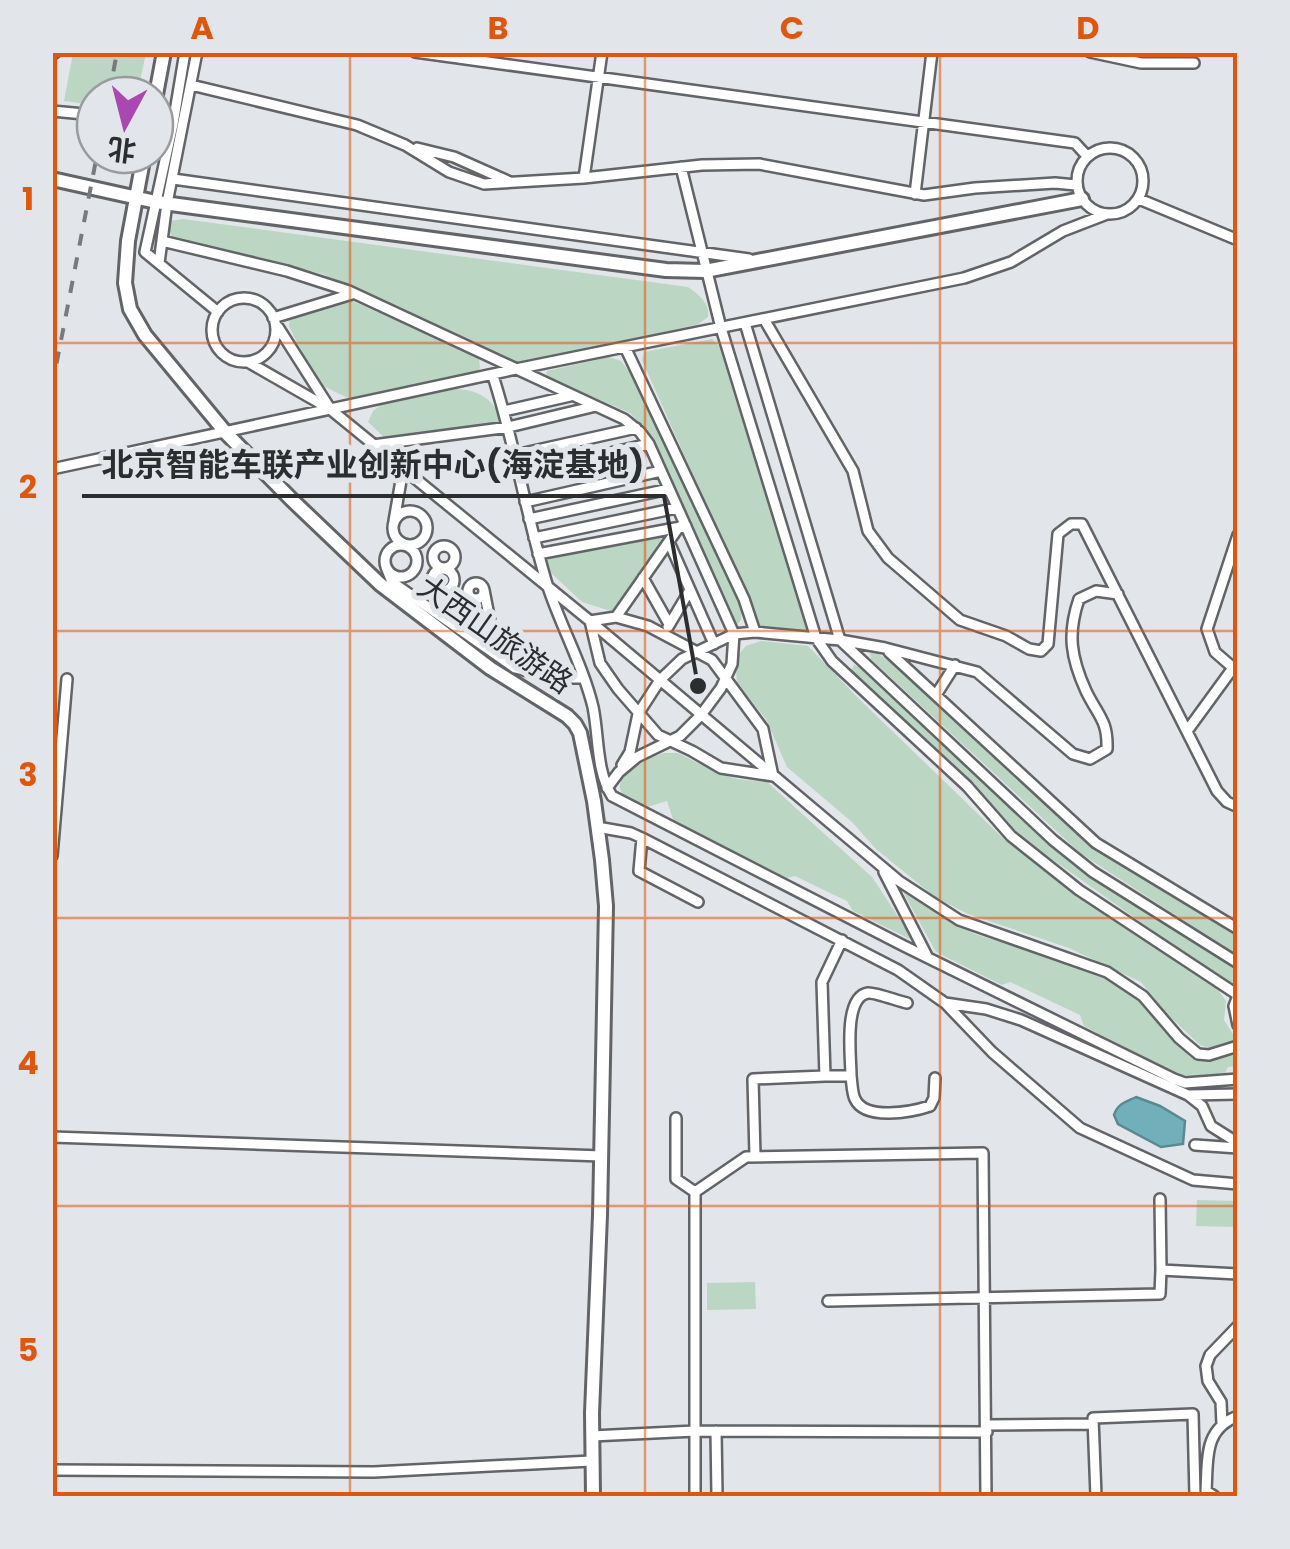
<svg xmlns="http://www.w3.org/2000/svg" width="1290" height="1549" font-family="Poppins,'Noto Sans SC',sans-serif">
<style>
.green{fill:#bbd6c2}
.water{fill:#71b0ba;stroke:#5c8990;stroke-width:2.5}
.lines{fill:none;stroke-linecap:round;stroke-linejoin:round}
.street-casing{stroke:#626468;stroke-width:14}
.secondary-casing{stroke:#626468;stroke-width:18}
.street{stroke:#fff;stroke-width:9}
.secondary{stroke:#fff;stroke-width:12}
.rail{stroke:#787a7d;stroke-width:4;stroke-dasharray:12 12;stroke-linecap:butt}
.grid{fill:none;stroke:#df570e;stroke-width:2.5;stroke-opacity:0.55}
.labels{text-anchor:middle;stroke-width:10;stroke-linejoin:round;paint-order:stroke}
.street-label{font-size:30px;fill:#2c2d2f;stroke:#e2e5e9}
.leader{fill:none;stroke:#2c2d2f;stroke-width:4}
.callout-dot{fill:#2c2d2f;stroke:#e2e5e9;stroke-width:4}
.callout-label{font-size:32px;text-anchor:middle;font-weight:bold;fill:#2c2d2f;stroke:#e2e5e9;stroke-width:10;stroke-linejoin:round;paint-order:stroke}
.neatline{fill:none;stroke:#df570e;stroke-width:4}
.grid-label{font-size:32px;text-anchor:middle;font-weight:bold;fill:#df570e}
</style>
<rect width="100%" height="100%" fill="#e2e5e9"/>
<path class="green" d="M73,53H146L137,95H95V105L64,101Z
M183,219L688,287C699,295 710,303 708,317L697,325L515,364L323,274L175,239L171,236L168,224L170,221Z
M350,300L472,354L479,359L480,368L477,373L350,399L317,383L289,326L290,319Z
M712,339L719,346L807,632L760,626L642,360L644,352Z
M609,357L621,361L629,371L742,606L741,620L735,627L644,427L630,413L546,376L547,371Z
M456,389C480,390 496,400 501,424L384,437L368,422L373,411L381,405Z
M669,534L614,612L582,602L549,571L545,558Z
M761,641L808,646L858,698L1006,841L1112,920L1218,990L1226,1001L1224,1020L1237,1041L1210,1048L1200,1045L1163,1010L1141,982L1069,948L968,914L935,897L876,849L852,822L787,767L766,719L737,683L736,669L739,654L746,646Z
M870,653H877L903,671L1095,850L1233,929L1237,939V955L1080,853L871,659Z
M854,665L863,668L1014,809L1094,878L1231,965L1237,974V982L1231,986L1042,852L1002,819L960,772L855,676L851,671Z
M664,753H678L717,773L737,779L767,782L872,877L914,941L853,911L847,901L795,876L787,878L675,825L667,801L644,808C638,804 627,800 623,794C608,776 651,757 664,753Z
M903,892L975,934L1063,962L1112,981L1139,997L1190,1057L1200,1061L1237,1054V1066L1228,1067L1225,1073L1190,1076L1176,1074L1084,1026L1080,1015L1010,982L1002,985L936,952Z
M1197,1200L1237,1201V1227L1196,1226Z
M755,1282L756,1309L707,1310V1283Z"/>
<path class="water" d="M1136,1097L1160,1106L1185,1121L1183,1144L1161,1147L1118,1124L1114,1115C1118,1103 1126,1102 1136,1097Z"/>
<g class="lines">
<g class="street-casing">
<path id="street" d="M185,52L173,124L145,252L218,312
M415,52L1075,143L1087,156
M1090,52L1141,63H1194
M52,55L56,52
M191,85L357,125L405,145L449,172L484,184L584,178L702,165L759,164L924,195L975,188L1055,183L1076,185
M52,111L95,115
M156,122L173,124
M1077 181a33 33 0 1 1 66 0a33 33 0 1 1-66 0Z
M417,148L454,157L510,182
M681,167L721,328L816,638L832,661L967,786L1011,836L1079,890L1238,995
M584,178L602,52
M173,179L749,259
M915,194L932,52
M1139,199L1238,240
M162,241L287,271L349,291L624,419L640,432L649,444L734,634L732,664L721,688L701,715L680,736L637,757L619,772L607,788
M159,263L167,203L197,52
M212 330a32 32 0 1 1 64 0a32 32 0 1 1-64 0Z
M273,318L352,294
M764,319L853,471L868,531L888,558L960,620L1006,636L1029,649L1041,651L1048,644L1058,534L1071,524H1082L1217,791L1227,802L1238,807
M745,323L840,640L1053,840L1093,872L1238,963
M278,327L329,407
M625,347L744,599L755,632
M248,362L330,409L590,621L899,881L959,920L1107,972L1143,996L1179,1038L1198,1054L1209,1055L1238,1046
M493,376C515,444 526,515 547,584C560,625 583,665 593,707C599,736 596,771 612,796L904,946L1174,1079L1185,1083L1238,1079
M504,411L570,396
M373,445L509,427L596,406
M515,455L636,428
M52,469L516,369L964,278L1011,262L1063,231L1107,214
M519,474L649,444
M525,502L661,471
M393 528a17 17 0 1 1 34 0a17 17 0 1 1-34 0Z
M529,519L669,489
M394,521L403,469
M1238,535L1207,629L1215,652L1238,672
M534,538L677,508
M669,542L714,644
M385 561a16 16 0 1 1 32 0a16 16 0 1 1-32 0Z
M433 557a11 11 0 1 1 22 0a11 11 0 1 1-22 0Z
M538,554L686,526
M386,567L392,582L515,668L556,678H582
M432 580a11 11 0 1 1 22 0a11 11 0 1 1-22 0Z
M643,578L669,624
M468 591a8 8 0 1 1 16 0a8 8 0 1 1-16 0Z
M484,590L493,636L492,652
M469,615L468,606L464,603L457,606L455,613L458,617L465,618C470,616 473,612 479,615L483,621L477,629L471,628L467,622L469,615
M616,617L648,626L712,660L763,729L773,776L721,768L692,751L658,735L618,689L600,663L590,621Z
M616,617L679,527
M668,627L690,590
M889,652L1096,843L1238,929
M936,695L955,665
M1187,731L1233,668
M622,765L630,752L638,714L660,680L682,659L734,634L755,632L840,640L885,648L977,672L1073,754L1090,759L1107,749C1108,720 1098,716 1086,691C1071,658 1067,634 1079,599L1096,591L1118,594
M597,827L631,833L642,838L898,970L945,1003L992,1052L1080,1128L1193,1180L1238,1184
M642,838L639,871L698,902
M52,856L67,679
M884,872L927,956
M1238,996L1234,1006L1238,1025
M945,1003L986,1009L1021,1020L1188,1095L1202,1106L1211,1126L1238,1143
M825,1076H851C852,1083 852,1093 855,1099C865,1121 912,1112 930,1106L934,1098L935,1078
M851,1076C851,1057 843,997 868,993C874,992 898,1001 907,1003
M1190,1095L1238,1094
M676,1118V1179L695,1192
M52,1137L602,1156
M1195,1145L1238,1148
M755,1156L753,1079L825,1076L822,982L842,940
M1160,1199L1161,1270L1238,1274
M828,1301L1160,1294L1161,1270
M987,1425L1093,1424
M1222,1425L1221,1402L1208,1381L1206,1366L1210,1355L1238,1326
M716,1431L717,1496
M592,1436L695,1431L987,1432
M52,1470L374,1472L591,1461
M695,1496V1192L746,1157L983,1153L986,1496
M1096,1496L1093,1418L1193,1414L1195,1496
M1214,1496L1206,1491C1208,1460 1203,1429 1238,1416"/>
</g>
<g class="secondary-casing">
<path id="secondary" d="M155,100L164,52
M144,155L128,241L125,283L130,309L145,335L226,433L292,500L380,584L490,668L567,716L575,724L580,733L594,801L602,860L606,906L600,1215L592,1413L593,1496
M52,179L156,202L666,270L705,271L1082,199"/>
</g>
<use href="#street" class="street"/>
<use href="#secondary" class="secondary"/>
<path class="rail" d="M109,95L117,52
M52,387L97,155"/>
</g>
<path class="grid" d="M350,52V1496M645,52V1496M940,52V1496M52,343H1238M52,631H1238M52,918H1238M52,1206H1238"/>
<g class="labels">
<g class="street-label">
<text transform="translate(495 635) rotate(35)" y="10">大西山旅游路</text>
</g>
</g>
<path class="leader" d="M698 686L664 496H82"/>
<circle class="callout-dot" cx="698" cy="686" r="10"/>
<g class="callout-label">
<text x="373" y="476">北京智能车联产业创新中心(海淀基地)</text>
</g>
<rect width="1290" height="1549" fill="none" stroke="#e2e5e9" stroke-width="110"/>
<g transform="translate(125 125) rotate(187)"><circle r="48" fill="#e2e5e9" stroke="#999b9f" stroke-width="2.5"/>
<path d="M0-8L18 38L0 25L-18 38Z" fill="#a848b0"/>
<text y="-15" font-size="28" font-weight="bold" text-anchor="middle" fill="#2c2d2f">北</text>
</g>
<rect x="55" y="55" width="1180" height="1439" class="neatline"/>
<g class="grid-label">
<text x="202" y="39">A</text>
<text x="498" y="39">B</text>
<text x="792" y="39">C</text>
<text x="1088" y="39">D</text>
<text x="28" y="210">1</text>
<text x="28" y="498">2</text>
<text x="28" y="786">3</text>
<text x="28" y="1074">4</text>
<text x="28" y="1361">5</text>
</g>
</svg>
